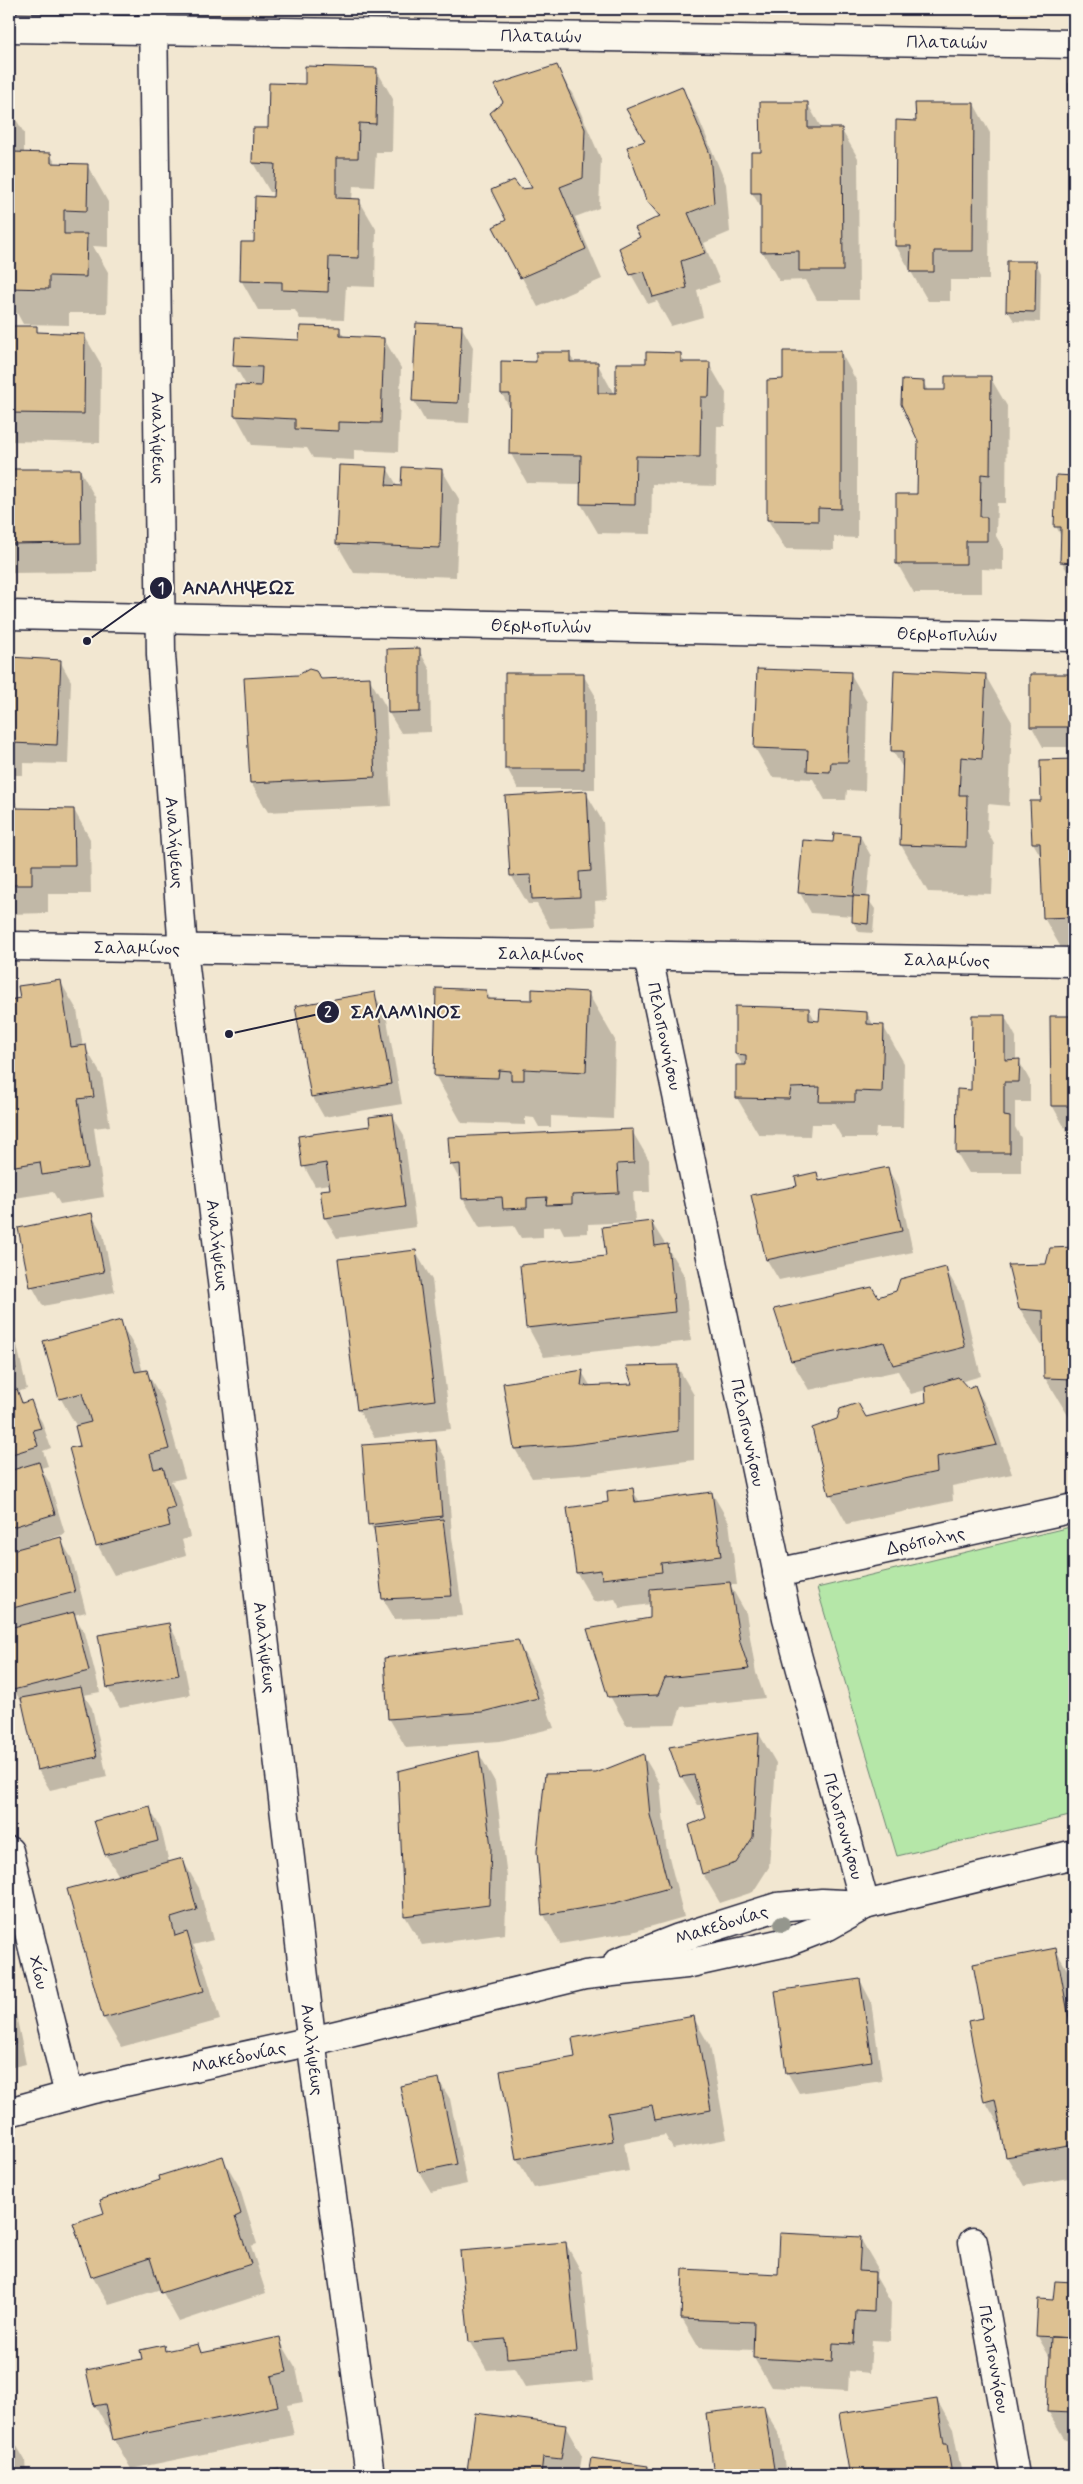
<svg xmlns="http://www.w3.org/2000/svg" width="1083" height="2484" font-family="Mynerve,sans-serif">
<style>
.green{fill:#b5e7a8;stroke:#6c8472}
.shadow{fill:#0003}
.building{fill:#ddc192;stroke:#22223b}
.lines{fill:none;stroke-linecap:round;stroke-linejoin:round}
.minor-casing{stroke:#22223b;stroke-width:31}
.minor{stroke:#fbf7ec;stroke-width:28}
.tree{fill:#94968d}
.labels{text-anchor:middle;stroke-width:4;stroke-linejoin:round;paint-order:stroke}
.street-label{font-size:18px;fill:#22223b;stroke:#fbf7ec}
.leader{fill:none;stroke:#22223b;stroke-width:2}
.callout-dot{fill:#22223b;stroke:#fbf7ec;stroke-width:2}
.mark-label{font-size:15px;text-anchor:middle;font-weight:bold;fill:#fff}
.callout-label{font-size:19px;text-anchor:middle;font-weight:bold;fill:#22223b;stroke:#fbf7ec;stroke-width:4;stroke-linejoin:round;paint-order:stroke}
</style>
<rect width="100%" height="100%" fill="#f2e7d1"/>
<filter id="ink" filterUnits="userSpaceOnUse"><feTurbulence type="fractalNoise" baseFrequency=".02" numOctaves="2"/><feDisplacementMap in="SourceGraphic" scale="10" xChannelSelector="R" yChannelSelector="G"/><feConvolveMatrix kernelMatrix="1 2 1 2 8 2 1 2 1" color-interpolation-filters="sRGB"/></filter>
<g filter="url(#ink)">
<path class="green" d="M1074,1526V1815L897,1856L817,1588Z"/>
<path class="shadow" d="M556,66L573,95L601,159L599,208L575,217L602,279L538,307L495,228L508,221L521,190H534Z
M376,69L393,99L392,152H376L374,187L353,186L352,200H359L376,229L375,287L346,286L344,320L300,319L295,310H258L241,280L274,198L275,192H270L253,163L255,129H269L306,85Z
M1071,84H1074V177L1071,171Z
M681,88L698,117L726,184L730,232L704,243L720,282L697,290L703,317L671,326L657,301L648,304L631,274L641,237L659,218L648,199L646,141Z
M9,90L10,109L24,133V153L50,154L56,164L87,165L108,202V247L93,246L108,272L107,313H69V325L23,324L17,313H9Z
M807,103L822,129H841L858,158L859,300H817L806,280L779,281L762,251V209L752,193L762,153Z
M974,104L990,133L989,280H950V301H928L896,246L917,122Z
M1036,263L1041,273L1040,322L1014,321L1008,311Z
M461,326L473,347L469,423L425,421L414,401Z
M9,327L36,328L39,334L84,335L101,364L100,443L9,441Z
M339,329L345,338L384,339L401,368L398,452L354,450V460L313,458L307,448L252,445L236,416L247,387L235,366Z
M841,353L857,382V538L834,537V550L785,549L768,520V381H784Z
M569,354L575,363H597L614,394H617L647,364L680,354L685,363L709,364L726,393L725,426H717L716,486L652,484L651,534L598,533L581,504L582,484L527,483L511,454V410L502,394V363H538Z
M990,377L1007,406L1006,503H997L996,536L1003,548V570L982,569V593H914L897,563L919,495L923,382L928,391H946Z
M387,468L398,487H402L442,470L459,499L456,577L354,573L337,544Z
M9,470H80L96,499L97,572L9,573Z
M1057,476L1074,477V584L1062,562V538L1056,526Z
M419,650L430,670L431,732L401,733L389,713Z
M9,657L60,661L71,681L68,764L23,763V775H9Z
M758,670L850,673L867,702L865,791L847,790L846,800H825L813,779L772,777L755,748Z
M583,675L595,695V789H518L507,768Z
M985,675L1012,722L1009,806L988,804L987,831L994,844L992,894L928,892L901,845L904,770L892,750Z
M1074,675V747H1043L1032,727L1031,676Z
M369,678L386,707L391,806L268,812L251,783Z
M1074,760V965H1071L1044,918L1042,858L1033,843L1032,803L1043,802L1041,761Z
M586,793L603,822L607,900L595,901L596,926L550,928L537,904H528L511,875Z
M9,799H14L20,810H74L90,839L91,894H48V913L9,914Z
M860,836L871,856L867,898L875,909L873,933L859,932L853,922V916L811,913L800,893L834,843Z
M60,981L77,1010L83,1047H85L102,1076L110,1126L94,1128L104,1197L60,1204L53,1192L15,1198L9,1188V1102L12,1101L11,1092L9,1093V1001L22,999Z
M486,991L491,1000L533,1001L588,993L615,1040L613,1119L551,1116V1127H539L534,1118L525,1117V1125L462,1123L435,1075Z
M374,994L386,1014L402,1104L324,1117L312,1096Z
M809,1009L816,1022L867,1013L874,1026H883L904,1063L903,1128H876L875,1138H842L834,1124H811L810,1136L759,1135L737,1098L743,1066L736,1054Z
M1005,1017L1016,1037V1061H1019L1030,1081V1102H1015V1127L1021,1138V1173H969L957,1153L972,1091Z
M1051,1017H1074V1144L1052,1105Z
M392,1115L404,1135L416,1227L337,1238L325,1218L330,1184L315,1186L304,1166Z
M632,1131L649,1160L650,1192H633L635,1222L588,1224V1233L564,1234L560,1226L543,1227V1237L521,1238L514,1226L480,1228L463,1199L462,1184L451,1164Z
M887,1168L899,1188L913,1252L779,1280L767,1260L799,1187L817,1174L821,1182Z
M91,1214L103,1234L115,1292L43,1306L32,1286Z
M652,1223L684,1275L691,1341L544,1357L528,1327L607,1257Z
M1051,1249H1074V1425L1045,1378V1351L1020,1309L1047,1265Z
M415,1251L432,1280L451,1429L375,1438L358,1409Z
M945,1268L962,1297L981,1376L960,1382L967,1389L975,1387L992,1416L1012,1474L952,1486L953,1501L847,1524L831,1495L865,1418L927,1403L926,1390L911,1394L898,1371L809,1390L792,1361L877,1298L897,1292Z
M120,1322L137,1351L143,1372L146,1371L163,1400L185,1478L171,1481L180,1497L190,1537L182,1540L186,1555L114,1575L98,1546L71,1449L82,1446L77,1427L61,1399L45,1342Z
M9,1328L16,1341L27,1389L17,1392L24,1404L30,1402L42,1422L51,1448L43,1451L48,1466L41,1468L50,1484L65,1534L46,1540V1542L60,1539L72,1559L86,1612L74,1615L85,1633L100,1692L84,1695L92,1708L107,1777L50,1790L38,1770L25,1708L14,1690L9,1668V1629L15,1627L9,1617Z
M677,1366L694,1395V1460L589,1474L532,1478L515,1449L582,1372L591,1387L633,1385Z
M436,1441L447,1461L452,1537L463,1616L395,1619L383,1599L376,1535L370,1524Z
M632,1490L640,1502L712,1493L729,1522L737,1585H730L746,1613L756,1673L765,1698L681,1707L675,1724L626,1725L610,1696L651,1619V1604L620,1608L615,1599L594,1602L577,1573L569,1509L609,1503Z
M169,1624L180,1645L190,1695L120,1708L108,1688Z
M517,1641L534,1671L554,1728L500,1741L406,1748L389,1718Z
M759,1734L776,1763L769,1867L753,1892L720,1903L703,1874L707,1819L704,1805H698L681,1776Z
M478,1752L495,1782L507,1877L505,1934L422,1945L405,1916L399,1772Z
M643,1755L660,1784L666,1845L684,1917L632,1932L560,1944L544,1915L596,1774Z
M149,1808L161,1828L169,1863L182,1859L199,1888L213,1940L193,1945L203,1963L220,2020L121,2047L104,2018L68,1890L119,1876L106,1855L95,1822Z
M9,1916L14,1937L9,1938Z
M1055,1949L1072,1978L1074,1990V2177L1024,2186L1007,2157L1002,2130L985,2101L984,2019Z
M9,1980L26,2064L9,2068Z
M860,1980L871,2001L882,2081L799,2093L787,2072Z
M693,2017L710,2046L727,2139L673,2149L665,2135L624,2143L629,2171L534,2188L517,2159L577,2058Z
M438,2079L450,2099L467,2184L431,2192L419,2172L402,2087Z
M222,2157L239,2186L257,2244L251,2246L266,2293L179,2322L161,2289L109,2305L92,2276L106,2214L161,2181Z
M860,2238L877,2267L876,2277L891,2303L890,2341L872,2340L870,2373L849,2371L848,2391L771,2387L754,2358L755,2350L699,2348L682,2319Z
M566,2244L582,2273L593,2381L525,2387L514,2368L487,2370L470,2341Z
M1056,2282L1074,2283V2441L1065,2440L1048,2411L1051,2356H1049L1037,2335L1055,2301Z
M279,2339L296,2368L303,2402L287,2405L294,2435L131,2469L95,2405L163,2346L166,2352L198,2345L203,2354Z
M937,2400L953,2429L962,2475H836L850,2472Z
M763,2407L780,2436L786,2475H716L707,2415Z
M565,2426L582,2456L579,2475H470L468,2472Z
M9,2433L25,2460L26,2475H9Z
M592,2459L648,2467L652,2475H590Z"/>
<path class="building" d="M557,65L585,129L583,178L560,187L586,249L520,278L493,227L506,220L491,190L514,180L521,189L532,188L490,113L503,102L494,85Z
M305,66L377,68L376,124L359,123L358,158H336V198L360,199L359,258L329,257L328,292L282,290V282L240,281L241,242H254L255,196L273,197L275,164L252,163L253,128H268L269,83L305,84Z
M1069,83H1074V171H1069Z
M682,86L710,154L714,203L688,213L705,253L681,261L687,288L653,297L644,271L630,275L619,248L640,237L635,228L660,216L646,200L627,147L645,141L626,109Z
M760,102H808V128H842L843,271H799V251L761,252V193H751V152H761Z
M915,103H974L973,251H934V272H910L911,246H895L896,120L916,121Z
M12,152L51,153V163L88,164L87,211L64,210V234H87L86,277L49,276V289L9,288V165H11Z
M1007,261H1036L1035,312L1006,311Z
M416,323L462,325L458,403L412,401Z
M9,326H37V332L85,334L84,414L9,413Z
M300,326L340,327V336L384,338L381,423L338,422V431L295,429V419L234,416L235,385L261,386L262,367L233,366L235,337L299,340Z
M783,351H841V509L818,508V521L767,520V380L783,379Z
M536,352H570V362H598V393H616V363H646V352L681,353V362H710L709,397H701L700,457L636,456L635,505L580,504L581,455L509,454L510,394H501V361L536,362Z
M945,376H991L990,475L981,474L980,517H987V541H966V564H896V494H917L918,441L901,404L902,380L924,381V390H945Z
M339,465L388,467L386,485L401,486L402,467L442,469L440,548L336,544Z
M9,469H80L81,543L9,544Z
M1056,475L1074,476V563L1060,562L1061,527H1054Z
M420,648V712L388,713L387,649Z
M9,657L61,660L57,745L12,743V756L9,755Z
M309,669L316,671L321,679L370,677L375,777L250,783L244,678L298,675Z
M757,669L851,672L848,762H831L830,772L807,771L808,750L754,748Z
M894,670L986,674L982,759L961,757L959,795H967L966,847L900,845L903,751H891Z
M505,673H584V769H505Z
M1030,674H1074V727H1030Z
M1074,759V917L1043,918L1040,843H1032L1030,801H1041L1040,760Z
M587,791L591,871L579,872L580,897L532,899L531,875L510,876L505,796Z
M9,797H14V808L74,809L75,865H32V885H9Z
M834,833L860,835L853,896L798,893L803,840L833,842Z
M853,896L870,897L868,924L852,922Z
M61,980L71,1047L86,1045L94,1097L78,1099L88,1168L42,1175L40,1162L9,1167V1101L11,1100L9,1000L20,998L18,986Z
M436,988L486,990L487,999L532,1000V989L589,992L586,1072L524,1069V1080H511V1071L499,1070L498,1078L434,1076Z
M375,992L391,1084L311,1097L295,1006Z
M735,1006L809,1008V1020L819,1021L820,1009L867,1012V1024L884,1025L882,1092L855,1091V1102H819L820,1087L791,1088L789,1099L736,1098V1065H746V1055L735,1054Z
M972,1015H1005V1060L1020,1059L1019,1082H1004V1116L1010,1117V1153H956L957,1089L971,1090Z
M1050,1016H1074V1106H1051Z
M393,1114L405,1207L324,1218L320,1190L330,1189L326,1163L302,1167L298,1136L370,1126L369,1117Z
M633,1129L634,1163L617,1164L619,1193L572,1195V1204L546,1205L547,1197L527,1198V1208L503,1209L502,1197L462,1199L460,1164L450,1165L448,1137Z
M888,1167L902,1231L766,1260L751,1195L797,1186L795,1177L817,1172L819,1181Z
M92,1213L104,1272L30,1287L18,1228Z
M652,1221L655,1246L668,1244L675,1312L526,1328L520,1265L606,1256L602,1227Z
M1074,1247V1379L1044,1378L1043,1311L1019,1309L1008,1265L1046,1264L1050,1248Z
M416,1250L435,1400L357,1410L338,1259Z
M946,1267L965,1347L893,1365L884,1342L791,1361L774,1309L872,1287L878,1297L896,1291L900,1279Z
M121,1320L135,1372L147,1370L169,1449L150,1454L154,1469L163,1467L175,1508L166,1510L170,1526L96,1546L69,1448L80,1446L75,1426L91,1422L82,1393L59,1399L43,1341Z
M9,1336L16,1369L9,1371Z
M678,1365V1431L572,1445L514,1449L503,1383L583,1370L581,1386L632,1384L626,1366Z
M958,1377L968,1388L975,1385L997,1445L936,1457L937,1472L829,1495L812,1428L837,1419L840,1409L858,1403L866,1417L926,1402L925,1387Z
M17,1389L22,1403L31,1400L41,1428L33,1430L38,1446L9,1455V1392Z
M436,1440L442,1516L368,1525L362,1445Z
M39,1462L55,1514L9,1528V1471Z
M633,1488L635,1502L712,1492L721,1556L661,1563L662,1572L602,1579L601,1570L576,1573L567,1508L608,1502L607,1491Z
M443,1519L452,1596L382,1599L374,1527Z
M61,1537L75,1592L9,1609V1551Z
M730,1582L740,1642L749,1669L665,1678L658,1695L608,1697L587,1629L650,1618V1589Z
M74,1612L89,1671L13,1690L9,1673V1628Z
M169,1623L179,1675L107,1688L98,1635Z
M518,1640L538,1698L482,1712L388,1719L384,1658Z
M81,1687L97,1757L37,1770L21,1698Z
M759,1732L753,1837L736,1863L702,1874L689,1825L706,1818L694,1775L680,1777L669,1747Z
M479,1751L491,1847L489,1905L404,1916L398,1771Z
M644,1754L650,1815L669,1888L615,1903L542,1915L537,1851L545,1774L596,1773Z
M150,1806L158,1841L105,1855L94,1821Z
M183,1858L197,1910L171,1918L175,1936L187,1932L204,1991L103,2018L67,1889Z
M1056,1948L1074,2045V2145L1006,2157L995,2099L984,2102L968,2021L983,2018L973,1964Z
M860,1979L872,2061L786,2073L775,1991Z
M9,2010L15,2044L9,2045Z
M694,2016L711,2110L655,2120L652,2105L608,2113L613,2141L516,2159L500,2071L575,2057L572,2038Z
M439,2078L457,2164L418,2172L400,2086Z
M223,2156L241,2214L235,2217L251,2264L161,2293L150,2258L91,2277L73,2223L104,2213L100,2200L160,2180L159,2176Z
M780,2233L861,2237L859,2271L875,2272L874,2312L856,2311L854,2344L833,2343L832,2362L753,2358L754,2322L681,2319L683,2269L778,2274Z
M566,2242L577,2352L507,2358L505,2339L469,2342L460,2251Z
M1055,2281L1074,2282V2338L1036,2336L1038,2299L1053,2300Z
M280,2337L287,2372L271,2376L278,2406L113,2440L105,2404L94,2406L86,2370L142,2359L140,2350L164,2345L165,2351L198,2344L201,2353Z
M1051,2337L1074,2338V2413L1047,2412Z
M937,2399L944,2444H947L952,2475H834V2473L849,2471L839,2414Z
M764,2406L775,2475H714L706,2413Z
M475,2413L566,2425L561,2459L543,2457L541,2475H487L467,2472Z
M9,2433L14,2475H9Z
M591,2458L648,2466L647,2475H588Z
M279,2469L280,2475H244Z"/>
<g class="lines">
<g class="minor-casing">
<g id="minor">
<path id="s1" d="M153,9L161,655L183,950L315,2071L370,2475"/>
<path id="s2" d="M9,28L1074,44"/>
<path id="s3" d="M9,615L1074,637"/>
<path id="s4" d="M9,946L1074,962"/>
<path id="s5" d="M648,957L787,1618L865,1905"/>
<path id="s6" d="M777,1573L1074,1508"/>
<path id="s7" d="M9,1851L69,2095"/>
<path id="s8" d="M618,1962L679,1938L777,1907L822,1903L865,1905"/>
<path id="s9" d="M9,2112L93,2089L312,2041L585,1975L686,1964L787,1942L828,1926L865,1905L1074,1854"/>
<path id="s10" d="M973,2242L1015,2475"/>
</g>
</g>
<use href="#minor" class="minor"/>
</g>
<circle class="tree" cx="782" cy="1924" r="8"/>
</g>
<g class="labels">
<g class="street-label">
<text dy="6" stroke="none"><textPath href="#s2" startOffset="532">Πλαταιών</textPath></text>
<text dy="6" stroke="none"><textPath href="#s2" startOffset="938">Πλαταιών</textPath></text>
<text dy="6" stroke="none"><textPath href="#s1" startOffset="429">Αναλήψεως</textPath></text>
<text dy="6" stroke="none"><textPath href="#s3" startOffset="532">Θερμοπυλών</textPath></text>
<text dy="6" stroke="none"><textPath href="#s3" startOffset="938">Θερμοπυλών</textPath></text>
<text dy="6" stroke="none"><textPath href="#s1" startOffset="834">Αναλήψεως</textPath></text>
<text dy="6" stroke="none"><textPath href="#s4" startOffset="128">Σαλαμίνος</textPath></text>
<text dy="6" stroke="none"><textPath href="#s4" startOffset="532">Σαλαμίνος</textPath></text>
<text dy="6" stroke="none"><textPath href="#s4" startOffset="938">Σαλαμίνος</textPath></text>
<text dy="6" stroke="none"><textPath href="#s5" startOffset="81">Πελοποννήσου</textPath></text>
<text dy="6" stroke="none"><textPath href="#s1" startOffset="1239">Αναλήψεως</textPath></text>
<text dy="6" stroke="none"><textPath href="#s5" startOffset="486">Πελοποννήσου</textPath></text>
<text dy="6" stroke="none"><textPath href="#s6" startOffset="152">Δρόπολης</textPath></text>
<text dy="6" stroke="none"><textPath href="#s1" startOffset="1644">Αναλήψεως</textPath></text>
<text dy="6" stroke="none"><textPath href="#s5" startOffset="891">Πελοποννήσου</textPath></text>
<text dy="6" stroke="none"><textPath href="#s8" startOffset="110">Μακεδονίας</textPath></text>
<text dy="6" stroke="none"><textPath href="#s7" startOffset="125">Χίου</textPath></text>
<text dy="6" stroke="none"><textPath href="#s1" startOffset="2049">Αναλήψεως</textPath></text>
<text dy="6" stroke="none"><textPath href="#s9" startOffset="236">Μακεδονίας</textPath></text>
<text dy="6" stroke="none"><textPath href="#s10" startOffset="119">Πελοποννήσου</textPath></text>
</g>
</g>
<path class="leader" d="M87 641L161 588M229 1034L328 1012"/>
<g class="callout-dot">
<circle cx="87" cy="641" r="5"/>
<circle cx="229" cy="1034" r="5"/>
<circle cx="161" cy="588" r="12"/>
<circle cx="328" cy="1012" r="12"/>
</g>
<g class="mark-label">
<text x="161" y="593">1</text>
<text x="328" y="1017">2</text>
</g>
<g class="callout-label">
<text x="239" y="594">ΑΝΑΛΗΨΕΩΣ</text>
<text x="406" y="1018">ΣΑΛΑΜΙΝΟΣ</text>
</g>
<rect width="1083" height="2484" fill="none" stroke="#fbf7ec" stroke-width="30"/>
<rect x="15" y="15" width="1053" height="2454" fill="none" stroke="#22223b" stroke-width="2" filter="url(#ink)"/>
</svg>
